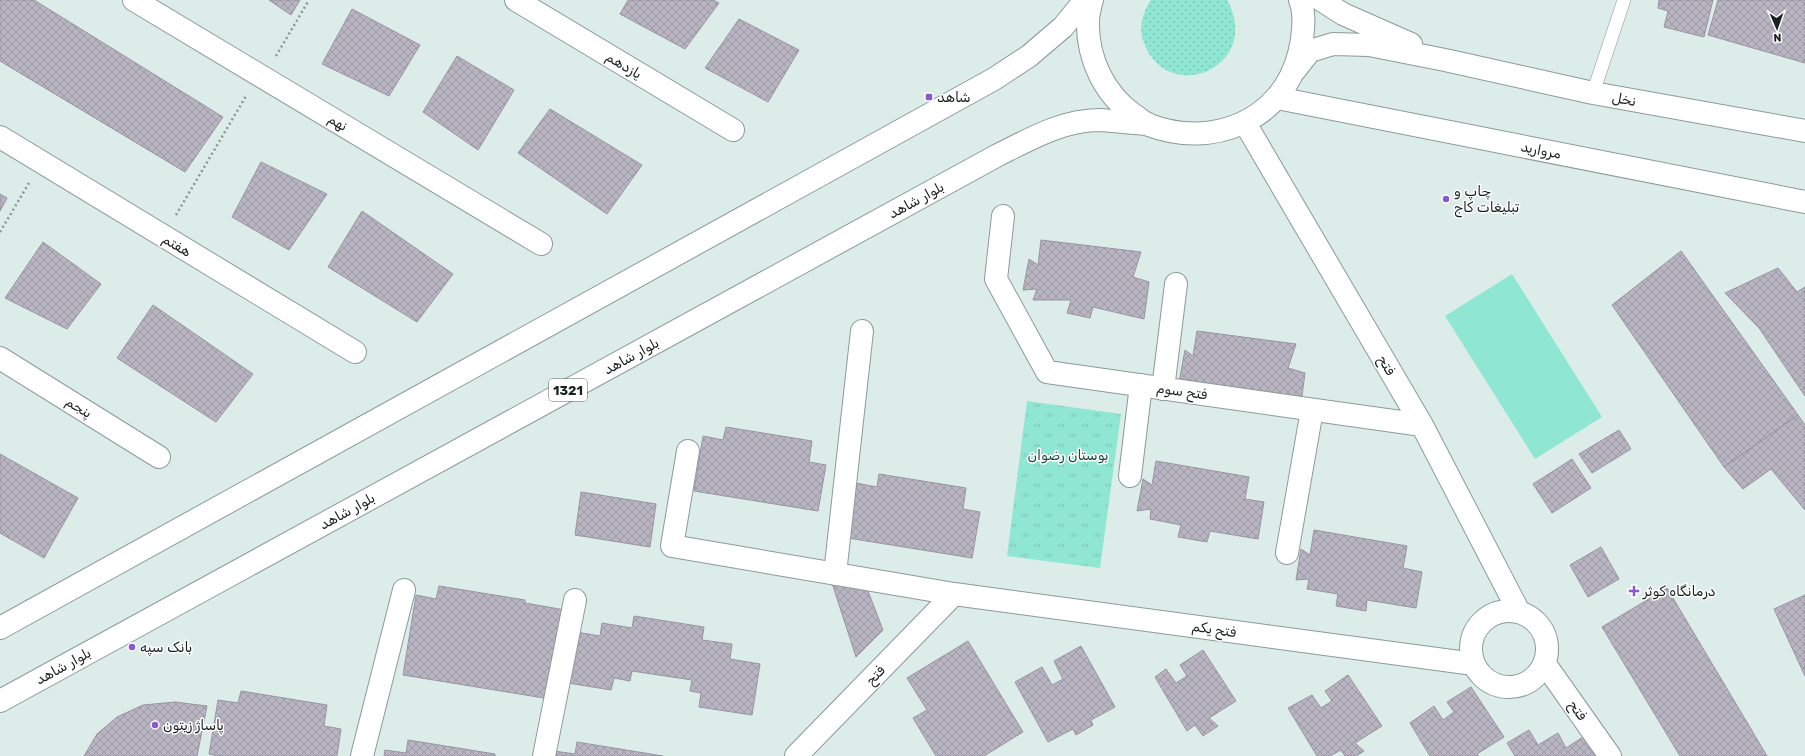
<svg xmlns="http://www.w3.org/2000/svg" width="1805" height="756" font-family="Rubik,Vazirmatn,sans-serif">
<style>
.grass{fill:url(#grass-dots)}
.park{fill:url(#park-tufts)}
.pitch{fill:#8fe7d3}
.building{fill:url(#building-cross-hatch);stroke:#9894a1}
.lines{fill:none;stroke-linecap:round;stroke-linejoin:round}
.service-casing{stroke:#8b9b97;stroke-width:14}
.minor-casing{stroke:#8b9b97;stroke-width:24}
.secondary-casing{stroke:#8b9b97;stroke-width:24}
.primary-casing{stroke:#8b9b97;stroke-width:24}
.path{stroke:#899693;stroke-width:2.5;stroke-dasharray:2 3;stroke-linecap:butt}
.service{stroke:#fff;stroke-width:13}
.minor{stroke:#fff;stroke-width:22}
.secondary{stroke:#fff;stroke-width:22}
.primary{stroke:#fff;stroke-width:22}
.poi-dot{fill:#8a58d0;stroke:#fff;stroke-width:1.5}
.labels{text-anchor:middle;stroke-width:3;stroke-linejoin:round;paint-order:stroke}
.shield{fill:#fff;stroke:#5f6462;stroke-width:1}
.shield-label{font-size:13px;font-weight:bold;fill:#1a211f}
.street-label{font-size:14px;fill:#1a211f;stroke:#fff}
.poi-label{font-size:14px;fill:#1a211f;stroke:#fff;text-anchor:start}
.park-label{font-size:14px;fill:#1b473e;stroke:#fff}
</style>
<defs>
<pattern id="grass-dots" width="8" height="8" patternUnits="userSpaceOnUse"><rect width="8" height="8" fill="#8fe7d3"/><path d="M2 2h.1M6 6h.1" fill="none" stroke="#7bc6b5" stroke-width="1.8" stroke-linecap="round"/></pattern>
<pattern id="park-tufts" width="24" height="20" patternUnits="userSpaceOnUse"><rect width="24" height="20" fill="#8fe7d3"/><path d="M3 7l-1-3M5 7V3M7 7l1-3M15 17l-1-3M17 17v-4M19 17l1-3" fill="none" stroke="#7bc6b5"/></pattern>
<pattern id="building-cross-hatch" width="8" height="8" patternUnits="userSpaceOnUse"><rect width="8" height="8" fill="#b8b4c1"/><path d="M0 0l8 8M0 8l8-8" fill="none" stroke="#9e9aa5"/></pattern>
</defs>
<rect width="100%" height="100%" fill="#dcede9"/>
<path class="grass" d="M1151,0H1227C1264,67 1168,107 1144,43C1138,29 1142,13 1151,0Z"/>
<path class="park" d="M1027,401L1121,414L1100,568L1007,556Z"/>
<path class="pitch" d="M1512,274L1602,417L1535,459L1445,316Z"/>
<path class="building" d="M0,0H34L223,117L185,172L0,61Z
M269,0H300L291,15Z
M628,0H713L719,3L685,49L620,14Z
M1659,0H1713L1704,37L1664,27L1668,11L1658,8Z
M1718,0H1805V63L1708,35Z
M352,9L420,45L389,96L322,64Z
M739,19L799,50L768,102L705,68Z
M457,56L514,90L478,150L423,112Z
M550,109L642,165L607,214L518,153Z
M261,162L327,194L289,250L232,217Z
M0,194L7,198L0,211Z
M362,211L453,274L417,322L328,267Z
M1041,240L1141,252L1133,277L1149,282L1144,319L1093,307L1090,318L1067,313L1071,300H1033L1037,289L1023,290L1029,259L1038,265Z
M43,242L101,284L67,329L5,298Z
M1681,251L1798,415L1724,467L1612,305Z
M1778,268L1797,292L1805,287V396L1759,328L1725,293Z
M153,305L253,374L216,422L117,358Z
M1197,331L1296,344L1288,368L1305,373L1300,411L1188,392L1192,380L1179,382L1185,350L1193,356Z
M1798,415L1805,425V510L1771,469L1743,489L1724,467Z
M726,427L812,441L809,462L826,465L818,511L694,491L703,436L723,440Z
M1619,430L1631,449L1592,473L1579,454Z
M0,454L78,498L44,558L0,533Z
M1572,459L1591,488L1552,513L1533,484Z
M1156,461L1249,477L1245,499L1264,502L1258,539L1210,531L1207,542L1178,537L1181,525L1150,519L1151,509L1137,511L1143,479L1152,485Z
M879,474L966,488L963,509L980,512L972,558L848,538L856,483L877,487Z
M581,492L656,504L650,547L575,535Z
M1314,530L1407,546L1403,568L1422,572L1416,608L1367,600L1366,611L1336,606L1338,594L1307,589L1309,579L1296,580L1301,549L1310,555Z
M1601,547L1619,579L1588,597L1570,565Z
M831,580L866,586L883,630L856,657Z
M439,586L525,600V603L565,610L550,699L403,675L416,595L436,599Z
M1667,588L1767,756H1680L1602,627Z
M1805,595V676L1774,609Z
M634,616L704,627L702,640L732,644L730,659L760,664L752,715L699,707L701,693L690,691L692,680L632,671L630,681L614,678L611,690L562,682L570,631L600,636L602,623L632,628Z
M968,641L1023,732L984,756H936L913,718L927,710L907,678Z
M1081,646L1115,707L1091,720L1093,725L1076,735L1073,729L1048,742L1015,682L1042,667L1052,685L1063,679L1054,661Z
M1203,650L1236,701L1209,718L1218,726L1203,736L1195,725L1187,731L1155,677L1166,669L1176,683L1187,676L1180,665Z
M1348,675L1382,726L1355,743L1364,751L1356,756H1345L1341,750L1330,756H1317L1288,708L1312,695L1321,708L1332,701L1325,691Z
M1471,687L1504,737L1477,754L1479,756H1430L1410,723L1434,706L1443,720L1454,712L1447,702Z
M241,691L327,705L324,726L341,729L337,756H218L209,754L218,700L238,703Z
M175,702L207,706L197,756H84L97,734L117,717L143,705Z
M1529,730L1538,745L1558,733L1566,748L1583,737L1596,750L1610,736L1622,756H1515L1507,743Z
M408,740L495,754V756H384L385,750L406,753Z
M577,742L663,756H553L554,751L575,754Z"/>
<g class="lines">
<g class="service-casing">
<path id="service" d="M1593,93L1624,0"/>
</g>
<g class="minor-casing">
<path id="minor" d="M134,0L541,244
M516,0L733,130
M1245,123L1422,425L1519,612
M0,137L355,352
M1003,216L996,279L1047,372L1422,425
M0,358L159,457
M1163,389L1176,284
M688,451L672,546L954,594L1474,664
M1130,476L1141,385
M1287,553L1312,410
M835,574L862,331
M1471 649a38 38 0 1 1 76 0a38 38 0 1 1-76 0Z
M1545,664L1610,756
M362,756L404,590
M544,756L575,600
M796,756L954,594"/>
</g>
<g class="secondary-casing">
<path id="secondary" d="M1321,0L1343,14L1411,44
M1295,70L1310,51L1333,44L1369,45L1445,60L1593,93L1805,131
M1277,98L1805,202"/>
</g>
<g class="primary-casing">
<path id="primary" d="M1092,0C1090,7 1088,14 1088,21C1087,58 1104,94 1134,115C1139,118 1144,123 1149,125C1212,149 1282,121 1299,54C1303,39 1306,15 1300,0
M0,628L994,79L1029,56L1063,27L1085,0
M0,701L998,155C1030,139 1063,120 1099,120C1115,121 1132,123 1148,124"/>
</g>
<path class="path" d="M276,56L309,0
M176,215L246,96
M0,232L29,183"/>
<use href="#service" class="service"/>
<use href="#minor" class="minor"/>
<use href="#secondary" class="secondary"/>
<use href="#primary" class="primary"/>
</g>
<g class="poi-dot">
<rect x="925" y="93" width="8" height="8" rx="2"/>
<circle cx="1446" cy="199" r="4"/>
<path d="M1632 585h4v4h4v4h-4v4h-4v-4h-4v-4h4z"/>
<circle cx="132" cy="647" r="4"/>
<circle cx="155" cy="725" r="4"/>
</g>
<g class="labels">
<rect class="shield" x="549" y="379" width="38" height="22" rx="3"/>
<g class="shield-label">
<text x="568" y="395">1321</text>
</g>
<g class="street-label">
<text transform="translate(624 65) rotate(31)" y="5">یازدهم</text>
<text transform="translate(1624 99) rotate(10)" y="5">نخل</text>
<text transform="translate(338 122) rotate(31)" y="5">نهم</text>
<text transform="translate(1541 150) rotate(11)" y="5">مروارید</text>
<text transform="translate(916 200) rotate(-29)" y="5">بلوار شاهد</text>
<text transform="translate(177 245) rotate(31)" y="5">هفتم</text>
<text transform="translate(631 356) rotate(-29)" y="5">بلوار شاهد</text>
<text transform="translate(1387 365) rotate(60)" y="5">فتح</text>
<text transform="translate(1182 391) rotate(8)" y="5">فتح سوم</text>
<text transform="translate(79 407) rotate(32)" y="5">پنجم</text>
<text transform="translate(347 511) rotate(-29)" y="5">بلوار شاهد</text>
<text transform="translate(1214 629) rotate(8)" y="5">فتح یکم</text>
<text transform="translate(63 666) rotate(-29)" y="5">بلوار شاهد</text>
<text transform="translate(875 675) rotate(-46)" y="5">فتح</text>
<text transform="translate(1578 710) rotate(55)" y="5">فتح</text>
</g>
<g class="poi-label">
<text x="937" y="102">شاهد</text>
<text x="1454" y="196">چاپ و<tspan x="1454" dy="16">تبلیغات کاج</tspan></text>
<text x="1643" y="596">درمانگاه کوثر</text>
<text x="140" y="652">بانک سپه</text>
<text x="163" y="730">پاساژ زیتون</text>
</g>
<g class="park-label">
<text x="1068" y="460">بوستان رضوان</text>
</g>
</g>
<g transform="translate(1777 28) rotate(178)" stroke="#ffffff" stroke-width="3" paint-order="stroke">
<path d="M0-3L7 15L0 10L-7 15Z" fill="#1a211f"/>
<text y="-6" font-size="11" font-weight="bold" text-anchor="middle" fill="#1a211f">N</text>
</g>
</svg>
